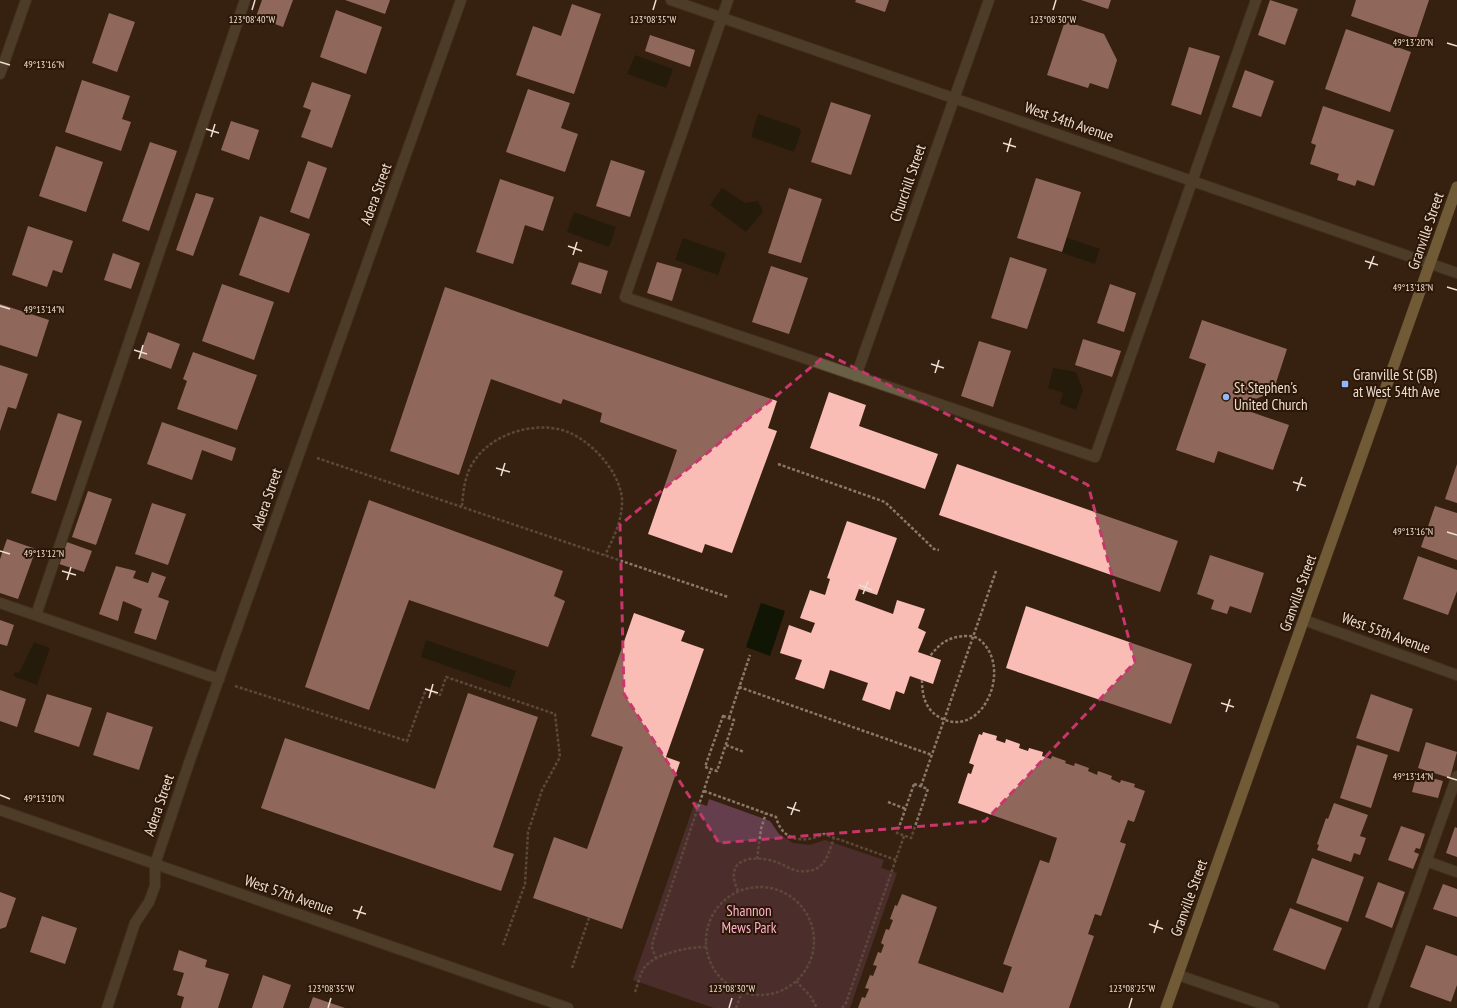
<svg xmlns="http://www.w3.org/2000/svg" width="1457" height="1008" font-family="'PT Sans Narrow',sans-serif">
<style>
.green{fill:#653e4d}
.water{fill:#111503}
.building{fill:#fabdb5}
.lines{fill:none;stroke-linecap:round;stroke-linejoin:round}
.service-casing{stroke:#533f2f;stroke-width:12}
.minor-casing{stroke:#533f2f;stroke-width:12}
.tertiary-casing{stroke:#533f2f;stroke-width:12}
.trunk-casing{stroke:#533f2f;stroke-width:12}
.path{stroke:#8a786a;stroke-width:2.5;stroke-dasharray:3 2;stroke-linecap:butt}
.service{stroke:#695f45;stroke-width:10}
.minor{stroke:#695f45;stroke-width:10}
.tertiary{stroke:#695f45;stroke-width:10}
.trunk{stroke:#b9a164;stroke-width:11}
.marked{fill:none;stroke:#c8366d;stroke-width:3;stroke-dasharray:8 5;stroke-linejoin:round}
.ticks{fill:none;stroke:#edded3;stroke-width:1.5}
.poi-dot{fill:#93b7fd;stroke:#2c1706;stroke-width:1.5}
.labels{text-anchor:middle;stroke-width:4;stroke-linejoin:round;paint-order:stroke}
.street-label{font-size:15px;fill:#edded3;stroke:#2c1706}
.poi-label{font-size:15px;fill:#edded3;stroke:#2c1706;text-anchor:start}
.park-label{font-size:15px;fill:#fcafcb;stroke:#2c1706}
.ticks-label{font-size:10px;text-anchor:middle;fill:#edded3;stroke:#2c1706;stroke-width:4;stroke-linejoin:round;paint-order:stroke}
</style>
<rect width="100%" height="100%" fill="#362110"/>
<path class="green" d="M709,799L770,821L779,834L793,843L810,845L825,840L884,860L881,868L897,873L850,1008H714L633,980L695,802L707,806Z"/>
<path class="water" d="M635,55L673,69L666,88L627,74Z
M758,114L799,128L801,132L794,152L751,137Z
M722,188L745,203L758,201L763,212L746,232L710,205Z
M574,212L616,227L609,247L567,232Z
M1057,234L1100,249L1095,264L1051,249Z
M683,238L726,253L718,275L675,260Z
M1053,368L1076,372L1083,390L1076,410L1060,404L1063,393L1048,388Z
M761,603L785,611L770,656L746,647Z
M426,640L516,671L510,688L421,657Z
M34,642L50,648L37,685L13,676L15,672L19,673Z"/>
<path class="building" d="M262,0H293L283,27L256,17Z
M345,0H390L385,14Z
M856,0H889L885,12L855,2Z
M1081,0H1111L1108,9Z
M1270,0L1298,9L1285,45L1258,35Z
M1356,0H1429L1416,39L1351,16Z
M572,4L601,14L574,94L516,75L533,26L561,36Z
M336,10L382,27L366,74L320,57Z
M109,13L135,22L117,72L92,63Z
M1065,21L1104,34L1117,60L1108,89L1090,83L1088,88L1047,75Z
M1346,29L1411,52L1390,112L1325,89Z
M650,35L695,50L690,67L645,51Z
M1189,47L1220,56L1201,115L1171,105Z
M1245,70L1274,81L1261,117L1232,107Z
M82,80L130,96L122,119L131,122L121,151L65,132Z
M312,82L351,95L332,148L301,137L311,110L303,107Z
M528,89L570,103L561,128L578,134L565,172L506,152Z
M831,102L871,115L851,175L811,162Z
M1323,106L1394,130L1374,186L1357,180L1355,186L1337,180L1339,174L1310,164L1316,145L1311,143Z
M231,121L259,130L249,160L221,150Z
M150,142L177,151L149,231L122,221Z
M56,146L103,162L86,212L39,196Z
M611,160L645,171L630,217L596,206Z
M308,161L327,168L309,219L290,212Z
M1036,178L1081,192L1062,252L1017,238Z
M500,179L554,197L543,231L525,225L513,264L476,252Z
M789,188L822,199L801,263L768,253Z
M196,193L214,198L193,256L176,250Z
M260,216L310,234L289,293L239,275Z
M28,226L73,241L62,273L53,270L47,287L12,275Z
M113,253L140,263L131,289L104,280Z
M1010,257L1047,269L1027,329L991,318Z
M579,262L608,271L601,294L571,284Z
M657,262L682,269L672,301L647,293Z
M771,266L808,278L789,334L752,322Z
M222,284L274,302L254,360L202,341Z
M1110,284L1136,293L1124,332L1097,323Z
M445,287L777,401L768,428L777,431L732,553L705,544L702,553L648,534L677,450L600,422L602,413L563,399L561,404L491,379L459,475L390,451Z
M0,304L49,320L37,357L0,345Z
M1202,320L1287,349L1273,392L1240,405L1235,403L1234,406L1289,425L1273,470L1218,451L1214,463L1176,450L1206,364L1189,358Z
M148,332L180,344L171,369L139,357Z
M1083,339L1121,351L1112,377L1075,365Z
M979,341L1011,351L993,407L961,396Z
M193,352L257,375L237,430L177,409L187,381L183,379Z
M0,365L28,374L16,409L8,407L0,431Z
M829,392L866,405L859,426L938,454L925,489L810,448Z
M58,413L82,421L56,501L31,493Z
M162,422L236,448L232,461L202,450L192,480L147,464Z
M957,464L1178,541L1160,592L939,515Z
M1457,464V503L1445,499Z
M88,491L112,499L96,545L72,537Z
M369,500L563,571L554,596L565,601L548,647L409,600L369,710L305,687Z
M152,503L186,514L168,565L135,554Z
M1435,506L1457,513V560L1421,547Z
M847,521L897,538L877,595L859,589L855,600L893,614L897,600L925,609L918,628L926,632L918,652L941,660L933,684L910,676L904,694L896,691L890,710L862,700L868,683L830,670L824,689L795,679L802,660L780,653L789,625L811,633L815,623L800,618L810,590L825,595L830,579L827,578Z
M7,539L36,549L18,599L0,593V559Z
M64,541L92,551L84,572L56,563Z
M1210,555L1264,573L1251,613L1230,606L1227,614L1211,609L1214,600L1197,594Z
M1418,556L1457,570V591L1448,615L1403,599Z
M116,566L136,571L133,578L148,583L152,572L166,577L158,597L169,601L156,640L134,633L142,609L123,601L118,621L99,614Z
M1026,606L1192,664L1171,724L1006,668Z
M634,613L685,631L681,641L704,649L666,757L680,762L622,929L533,898L554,837L587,849L623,747L591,736Z
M0,620L14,625L7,646L0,644Z
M0,690L26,699L17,727L0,721Z
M468,693L538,717L493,847L514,854L501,891L261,808L285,738L435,789Z
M47,694L92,708L79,747L34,732Z
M1371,694L1413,709L1399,752L1356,738Z
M107,712L153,727L139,770L93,755Z
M983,732L997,736L996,740L1005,743L1006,739L1020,744L1019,748L1028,751L1029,748L1043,752L1042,756L1051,759L1052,756L1066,761L1065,763L1074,766L1075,763L1089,768L1088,771L1097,775L1098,771L1112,776L1111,779L1120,783L1121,780L1135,784L1134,787L1145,791L1134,822L1128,820L1120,842L1126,844L1101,916L1095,914L1088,934L1094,936L1069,1008H858L862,997L865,998L869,989L865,988L870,975L873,976L877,966L873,965L878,952L881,953L884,945L881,943L886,929L889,930L893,920L890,919L895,905L897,906L902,894L937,907L918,963L1003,993L1012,967L1003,964L1040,860L1049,863L1057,838L958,803L968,773L971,774L974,765L969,763L979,734L982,735Z
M1426,742L1457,752L1450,778L1418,768Z
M1357,745L1388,755L1371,808L1340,798Z
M1417,774L1443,781L1438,798L1412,792Z
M1334,803L1368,815L1360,836L1366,838L1360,855L1354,853L1351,862L1317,850L1319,845L1317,844L1326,818L1328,819Z
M1401,826L1425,834L1420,849L1416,848L1414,852L1419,854L1413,869L1388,860Z
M1455,827L1457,828V857L1446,853Z
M1312,858L1364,877L1348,922L1296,903Z
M1378,882L1405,892L1392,928L1365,917Z
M1443,884L1457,889V917L1433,909Z
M0,892L16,898L6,927L0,929Z
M1290,908L1342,928L1325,970L1273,950Z
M42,916L77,928L65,964L30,952Z
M1426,945L1457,956V985L1451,1002L1410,987Z
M179,950L207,960L205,967L229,974L218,1008H181L184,997L177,995L184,973L173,970Z
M263,975L291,985L283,1008H252Z
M313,997L345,1008H309Z"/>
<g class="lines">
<g class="service-casing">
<path id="service" d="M728,0L625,297L1095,457L1256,0
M0,603L219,679
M36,615L245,0
M1426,861L1457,872
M1373,1008L1457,776"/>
</g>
<g class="minor-casing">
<path id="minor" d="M671,0L1457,273
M0,74L26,0
M856,376L989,0
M1304,620L1457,675
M1178,975L1274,1008
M107,1008L135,923L149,902L155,886V864L190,760L461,0"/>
</g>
<g class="tertiary-casing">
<path id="tertiary" d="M0,810L568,1008"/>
</g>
<g class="trunk-casing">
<path id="trunk" d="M1166,1008L1457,187"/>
</g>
<path class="path" d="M317,458L728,597
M778,464L885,502L934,549L939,550
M462,506C463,494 464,482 469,470C484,437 528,421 562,430C579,435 593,447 604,460C613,471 620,483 622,498C623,519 614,537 605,555
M922,680C922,695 925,709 939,717C980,741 1011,674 984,644C980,639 975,636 968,636C950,636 941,642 930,656
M235,686L407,741L426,689L440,695L446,677L555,714L560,757L542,790L528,832L525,884L503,945
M739,687L932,755
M723,716L734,720L717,771L705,767Z
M729,718L750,655
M726,745L744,752
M914,784L928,789L911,838L897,833Z
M921,786L996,571
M704,791L776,817C782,841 803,844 824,834L896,860
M888,802L906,809
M757,859L761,829L766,813
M706 941a54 54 0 1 1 108 0a54 54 0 1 1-108 0Z
M738,891C736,886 733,879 734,873C736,855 763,857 776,862C783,864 791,870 798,871C804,872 814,871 819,867C828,860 830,848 834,838
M656,959L652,947L653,941L711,769
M572,968L589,918
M796,981L811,997L817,1008
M635,992C638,984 640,974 644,968C655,953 689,947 706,947
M736,1008L742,992
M842,1008L846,1003L904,836"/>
<use href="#service" class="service"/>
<use href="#minor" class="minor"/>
<use href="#tertiary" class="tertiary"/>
<use href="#trunk" class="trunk"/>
</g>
<path d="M0 0H1457V1008H0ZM827,354L1088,485L1135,662L985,821L719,843L624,694L620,525Z" fill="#362110" fill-opacity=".55" fill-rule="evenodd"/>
<path class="marked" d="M827,354L1088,485L1135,662L985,821L719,843L624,694L620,525Z"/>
<path class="ticks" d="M252,10L255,0M653,10L656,0M1053,10L1056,0M1447,43L1457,46M0,62L10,65M206,129L219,133M211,137L215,124M1003,143L1016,147M1007,152L1011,138M568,246L582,251M573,255L577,242M1365,261L1378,265M1369,269L1374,256M1447,287L1457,290M0,306L10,309M134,350L147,354M139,359L143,345M931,364L944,368M935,373L939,360M496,468L510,472M501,476L505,463M1293,482L1306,486M1297,491L1302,477M1447,532L1457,535M0,551L10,554M62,571L76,575M67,580L71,567M859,585L872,590M863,594L868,581M425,689L438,693M429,698L433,684M1221,703L1234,707M1226,712L1230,699M1447,777L1457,780M0,795L10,799M787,807L800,811M791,815L796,802M353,910L366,914M357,919L362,906M1149,924L1163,929M1154,933L1158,920M328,1008L331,998M729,1008L732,998M1129,1008L1132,998"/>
<g class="poi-dot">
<rect x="1341" y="380" width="8" height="8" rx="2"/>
<circle cx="1226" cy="397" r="4"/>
</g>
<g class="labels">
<g class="street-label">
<text transform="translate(1069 122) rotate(19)" y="5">West 54th Avenue</text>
<text transform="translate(908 183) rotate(-71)" y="5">Churchill Street</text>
<text transform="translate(376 194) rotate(-70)" y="5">Adera Street</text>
<text transform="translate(1426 231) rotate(-71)" y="5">Granville Street</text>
<text transform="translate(267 499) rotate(-71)" y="5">Adera Street</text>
<text transform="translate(1298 593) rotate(-70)" y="5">Granville Street</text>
<text transform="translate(1386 633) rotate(20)" y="5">West 55th Avenue</text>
<text transform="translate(159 805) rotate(-71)" y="5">Adera Street</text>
<text transform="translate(289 895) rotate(19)" y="5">West 57th Avenue</text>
<text transform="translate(1189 898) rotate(-70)" y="5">Granville Street</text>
</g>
<g class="poi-label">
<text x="1353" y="380">Granville St (SB)<tspan x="1353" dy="17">at West 54th Ave</tspan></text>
<text x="1234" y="393">St Stephen's<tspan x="1234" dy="17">United Church</tspan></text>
</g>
<g class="park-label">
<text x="749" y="916">Shannon<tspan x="749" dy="17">Mews Park</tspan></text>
</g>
</g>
<g class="ticks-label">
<text x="252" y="23">123°08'40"W</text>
<text x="653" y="23">123°08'35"W</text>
<text x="1053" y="23">123°08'30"W</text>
<text x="1413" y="46">49°13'20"N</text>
<text x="44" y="68">49°13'16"N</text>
<text x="1413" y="291">49°13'18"N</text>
<text x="44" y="313">49°13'14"N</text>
<text x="1413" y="535">49°13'16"N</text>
<text x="44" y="557">49°13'12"N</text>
<text x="1413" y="780">49°13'14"N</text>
<text x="44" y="802">49°13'10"N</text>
<text x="331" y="992">123°08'35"W</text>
<text x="732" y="992">123°08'30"W</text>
<text x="1132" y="992">123°08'25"W</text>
</g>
</svg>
